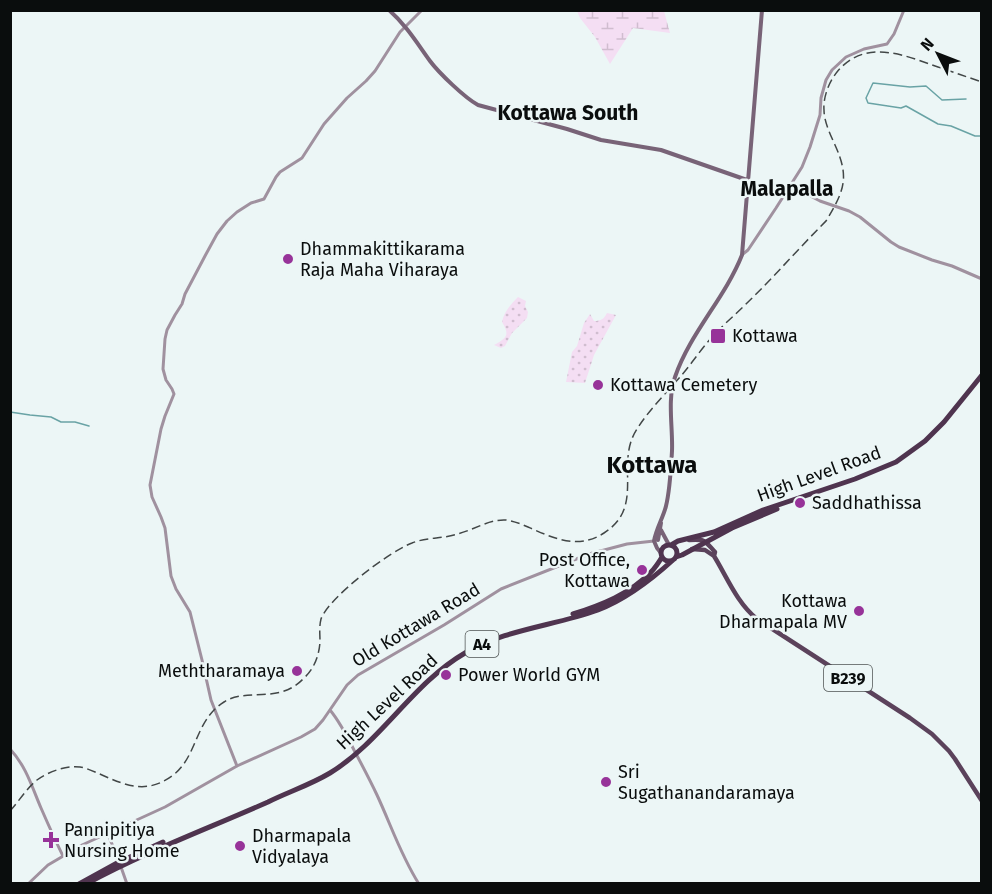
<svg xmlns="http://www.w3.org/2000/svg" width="992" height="894" font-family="'Fira Sans',sans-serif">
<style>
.grass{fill:url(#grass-dots)}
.wetland{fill:url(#wetland-marsh)}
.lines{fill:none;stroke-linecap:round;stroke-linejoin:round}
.stream{stroke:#69a3a5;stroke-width:1.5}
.tertiary{stroke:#a0919f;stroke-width:3}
.secondary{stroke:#786377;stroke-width:4}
.primary{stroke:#5b425b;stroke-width:4.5}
.trunk{stroke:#4f344f;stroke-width:5}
.rail{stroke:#424747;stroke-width:1.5;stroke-dasharray:9 4.5;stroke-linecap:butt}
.poi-dot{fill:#973399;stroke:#ecf6f6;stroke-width:2}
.labels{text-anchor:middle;stroke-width:5;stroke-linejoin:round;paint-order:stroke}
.shield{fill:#ecf6f6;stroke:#4e5353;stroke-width:1.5}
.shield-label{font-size:16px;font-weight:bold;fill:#0a0d0d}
.poi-label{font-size:18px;fill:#0a0d0d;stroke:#ecf6f6;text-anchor:start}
.street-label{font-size:18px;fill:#0a0d0d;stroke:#ecf6f6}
.quarter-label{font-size:21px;font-weight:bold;fill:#0a0d0d;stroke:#ecf6f6}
.district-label{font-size:24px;font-weight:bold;fill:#0a0d0d;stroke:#ecf6f6}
</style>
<defs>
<pattern id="grass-dots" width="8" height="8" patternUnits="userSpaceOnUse" patternTransform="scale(1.5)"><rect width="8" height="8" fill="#f4def3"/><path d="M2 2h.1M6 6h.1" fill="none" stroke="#d0bdcf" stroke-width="1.8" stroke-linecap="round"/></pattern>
<pattern id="wetland-marsh" width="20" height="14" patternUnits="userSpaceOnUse" patternTransform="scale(1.5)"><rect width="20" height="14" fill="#f4def3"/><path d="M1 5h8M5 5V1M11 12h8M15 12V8" fill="none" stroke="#d0bdcf"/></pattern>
</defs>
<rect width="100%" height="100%" fill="#ecf6f6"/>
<path class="grass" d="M518,297L526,301L525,306L528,312L527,318L512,333L505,346L501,348L494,345C507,338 510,335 502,322C504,312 511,304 518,297Z
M607,313L616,315L594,355L585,383L566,382L572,352L577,346L584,323L590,314L594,321C601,321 604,319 607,313Z"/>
<path class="wetland" d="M577,11H664L670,33L633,28L610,64L595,37L580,18Z"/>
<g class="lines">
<path class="stream" d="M966,99L942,100L926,86L910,87L873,83L866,98L868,103L901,108L906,106L938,124L951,126L975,136H982
M10,412L30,415L51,417L61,422H75L89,426"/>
<path class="tertiary" d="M791,186L820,201L849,211L860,217L891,242L899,247L932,260L952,266L982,279
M743,254L748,250L776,208L802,167L810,147L820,115L821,98L826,80L832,70L846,57L864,49L887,44L894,34L904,10
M330,710C340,722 347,736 354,750C362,765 370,780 377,795C391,825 401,856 419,884
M10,749C26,766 32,787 41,808C48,824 55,840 63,856
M237,766L211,700L202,660L190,612L176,589L171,576L165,528L161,517L152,497L150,485L161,429L165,416L174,394L172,389L166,380L163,369L165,339L167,330L175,315L182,304L185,294L205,256L217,234L227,221L237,212L251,203L264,199L276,177L280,172L302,158L324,124L347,98L366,81L375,71L400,32L422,10
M107,832L119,861
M121,867L127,884
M28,884L48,865L82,845L165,807L237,766L301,737L315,729L323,720L347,685L358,675L444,625L501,589L589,554L627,544L654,541"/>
<path class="secondary" d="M389,10C406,25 417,43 430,61C439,73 465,98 478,105L567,129L601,140L661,150L747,180
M661,530L669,545
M658,540L661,523
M661,553L657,548L654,541C656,529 663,518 666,506C670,490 671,468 672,451C673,427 667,400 675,377C690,333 725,298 742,255L762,10"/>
<path class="primary" d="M689,540C706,539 704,540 715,552L714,556C727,577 737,603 757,619L910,718L932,734L949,751L955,759L982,801
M692,549L705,550L714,556"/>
<path class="trunk" d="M671,545L678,541L714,532L763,510L855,479L896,462L925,441L944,422L982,375
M661 553a8 8 0 1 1 16 0a8 8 0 1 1-16 0Z
M676,557L682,555L732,528L777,509
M573,614C601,605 630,594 651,572C656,567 659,562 662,557
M79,884L119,862L163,842
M86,884C145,852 207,829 268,802C288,792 310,785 330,773C381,742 413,683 465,653C506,629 554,626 598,610C627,599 651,580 673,560"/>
<path class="rail" d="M10,811C19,801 27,788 37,780C48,772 66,765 80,767C87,768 95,772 102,775C127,786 147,794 172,776C198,757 194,721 224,702C247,687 279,705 304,678C314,669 319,656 320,642C320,634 319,627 321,619C329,597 390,551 412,543C427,537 443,539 457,534C474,530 489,519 506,520C514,521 521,524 528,527C553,538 578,550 604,533C646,506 614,464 637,429C649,410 666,393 681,376C692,363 702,348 713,336C724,324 735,315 746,304C774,277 799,248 826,221C844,191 850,178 835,145C830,134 824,121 824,110C823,97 829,82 837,72C865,38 904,55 938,67C953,72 967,77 982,82"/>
</g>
<g class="poi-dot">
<circle cx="288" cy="259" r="6"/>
<rect x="710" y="328" width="16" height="16" rx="3"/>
<circle cx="598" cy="385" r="6"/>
<circle cx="800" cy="503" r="6"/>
<circle cx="642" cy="570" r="6"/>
<circle cx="859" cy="611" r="6"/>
<circle cx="297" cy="671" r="6"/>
<circle cx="446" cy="675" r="6"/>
<circle cx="606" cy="782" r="6"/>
<path d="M48 831h6v6h6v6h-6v6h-6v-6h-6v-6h6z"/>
<circle cx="240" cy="846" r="6"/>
</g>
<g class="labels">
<g class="shield">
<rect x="465.5" y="631" width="33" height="26" rx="4.5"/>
<rect x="824" y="665" width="48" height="26" rx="4.5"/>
</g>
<g class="shield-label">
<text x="482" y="650">A4</text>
<text x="848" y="684">B239</text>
</g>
<g class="poi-label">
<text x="300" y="255">Dhammakittikarama<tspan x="300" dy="21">Raja Maha Viharaya</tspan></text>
<text x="732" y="342">Kottawa</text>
<text x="610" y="391">Kottawa Cemetery</text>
<text x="812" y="509">Saddhathissa</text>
<text x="630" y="566" text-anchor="end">Post Office,<tspan x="630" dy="21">Kottawa</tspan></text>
<text x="847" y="607" text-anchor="end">Kottawa<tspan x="847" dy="21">Dharmapala MV</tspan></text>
<text x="285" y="677" text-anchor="end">Meththaramaya</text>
<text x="458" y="681">Power World GYM</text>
<text x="618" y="778">Sri<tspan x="618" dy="21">Sugathanandaramaya</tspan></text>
<text x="64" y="836">Pannipitiya<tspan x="64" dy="21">Nursing Home</tspan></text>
<text x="252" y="842">Dharmapala<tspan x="252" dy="21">Vidyalaya</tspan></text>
</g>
<g class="street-label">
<text transform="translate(819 474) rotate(-20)" y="6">High Level Road</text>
<text transform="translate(416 625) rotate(-31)" y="6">Old Kottawa Road</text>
<text transform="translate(387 702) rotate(-43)" y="6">High Level Road</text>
</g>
<g class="quarter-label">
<text x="568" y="120">Kottawa South</text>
<text x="787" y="196">Malapalla</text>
</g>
<g class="district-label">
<text x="652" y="473">Kottawa</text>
</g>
</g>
<rect width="992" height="894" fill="none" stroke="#0a0d0d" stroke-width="24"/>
<g transform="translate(938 54) rotate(312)" stroke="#ecf6f6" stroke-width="4.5" paint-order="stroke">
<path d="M0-4.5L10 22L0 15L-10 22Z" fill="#0a0d0d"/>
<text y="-9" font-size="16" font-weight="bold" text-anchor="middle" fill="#0a0d0d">N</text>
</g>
</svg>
